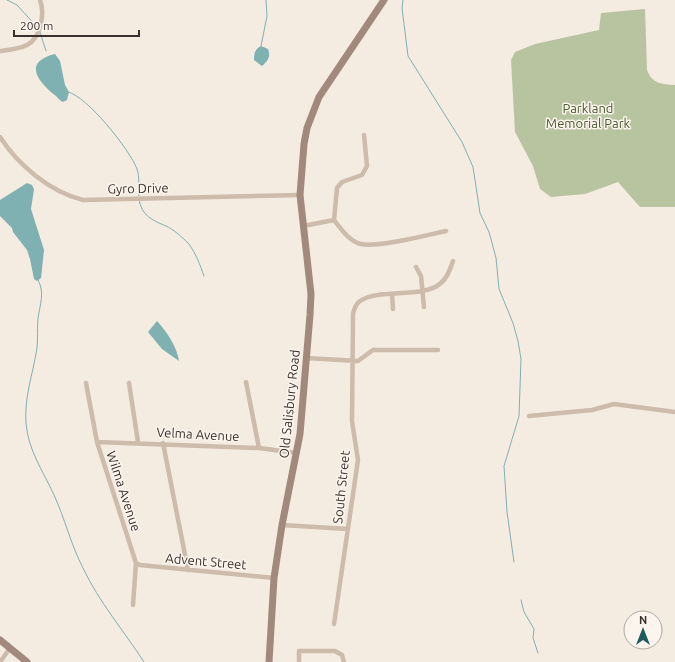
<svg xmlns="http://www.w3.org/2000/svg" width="675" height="662" font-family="Ubuntu,sans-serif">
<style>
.green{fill:#b8c4a0}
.water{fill:#7fb0b2}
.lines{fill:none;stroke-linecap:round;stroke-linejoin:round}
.stream{stroke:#7fb0b2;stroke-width:1}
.street{stroke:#cdbbac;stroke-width:4.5}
.secondary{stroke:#a18a7d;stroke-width:7}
.labels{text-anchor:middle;stroke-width:3;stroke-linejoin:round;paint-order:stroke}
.park-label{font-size:13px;fill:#4a5a2e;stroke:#fbf5ee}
.street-label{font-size:13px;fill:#3b302b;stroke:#fbf5ee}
</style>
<rect width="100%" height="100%" fill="#f4ebe1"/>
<path class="green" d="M645,9L647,70C652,84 662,84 675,85V207H640L618,182L585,194L551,197L540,189L533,166L515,132L511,60L515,52L535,44L599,30L601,13Z"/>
<path class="water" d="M261,46L268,49C271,56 268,61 262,66L254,60C254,53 255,49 261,46Z
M55,54L60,61L65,85L69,92L67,100L63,102C59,100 58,98 56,96C38,82 22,62 55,54Z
M27,183L32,185L34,189L31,209L44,250L41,278L37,281L34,279L30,259L27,250L13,232L12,228L0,216V200Z
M157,321C167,332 177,347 179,361L162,349L148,332Z"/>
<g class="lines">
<path class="stream" d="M7,0L17,5L37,27
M403,0L402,8L408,56L462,142L473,167L480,213L489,232L496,258L499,289L513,323L518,341L521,359L519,416L504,466L507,512L514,562
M40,32L46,51
M261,46L267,16L266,0
M68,92C87,96 130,150 137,169C140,177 138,188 139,196
M139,200C142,216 152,220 166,226C173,229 182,237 188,243C196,253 200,265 204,276
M38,280C45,292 40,305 38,318C37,328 38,339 37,348C33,374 24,397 26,423C28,450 43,471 54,495C65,519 71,545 83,568C99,602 124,631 144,662
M521,600L524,612L534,629L533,638L538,653"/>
<path class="street" d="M0,51C9,50 19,49 27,45C41,38 45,13 40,0
M0,137C18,165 50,192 83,200L300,195
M334,220L337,188L342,182L362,175L367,166L364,135
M303,226L334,220C341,229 350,242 361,244C378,248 427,235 446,231
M416,267L421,276L424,307
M392,294L393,309
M306,358L358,361L373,350H438
M246,382L259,448
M86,383L97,442L136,563L133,605
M129,383L138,442
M529,416L592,410L614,404L675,412
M97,442L259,448L297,453
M163,443L188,570
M282,525L348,529
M136,563L140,565L274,578
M334,624L358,460L352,421L353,314C354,309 356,304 360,301C379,288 423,299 441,283C448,277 450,269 453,261
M0,662L10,648
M299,662V651H335L342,655L344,662"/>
<path class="secondary" d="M0,640L27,662
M269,662L274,578L282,525L300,434L310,315L311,294L300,195L304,144L307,128L319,97L384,0"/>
</g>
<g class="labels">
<g class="park-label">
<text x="588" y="113">Parkland<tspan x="588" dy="15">Memorial Park</tspan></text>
</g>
<g class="street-label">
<text transform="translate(138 188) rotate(-1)" y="5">Gyro Drive</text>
<text transform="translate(289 404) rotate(-84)" y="5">Old Salisbury Road</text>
<text transform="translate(198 434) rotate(3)" y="5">Velma Avenue</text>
<text transform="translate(341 487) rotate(-84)" y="5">South Street</text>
<text transform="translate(124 491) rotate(72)" y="5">Wilma Avenue</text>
<text transform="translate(206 561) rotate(5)" y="5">Advent Street</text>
</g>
</g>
<g transform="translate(643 630)"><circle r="19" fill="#fbf5ee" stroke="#aea6a0"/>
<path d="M0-3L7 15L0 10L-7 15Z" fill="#1f5a5e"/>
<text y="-6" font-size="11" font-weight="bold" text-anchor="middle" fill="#3b302b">N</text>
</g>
<path d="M14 30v6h125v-6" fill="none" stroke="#3b302b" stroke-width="2"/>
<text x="20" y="30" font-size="12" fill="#3b302b" stroke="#fbf5ee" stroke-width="3" paint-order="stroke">200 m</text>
</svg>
